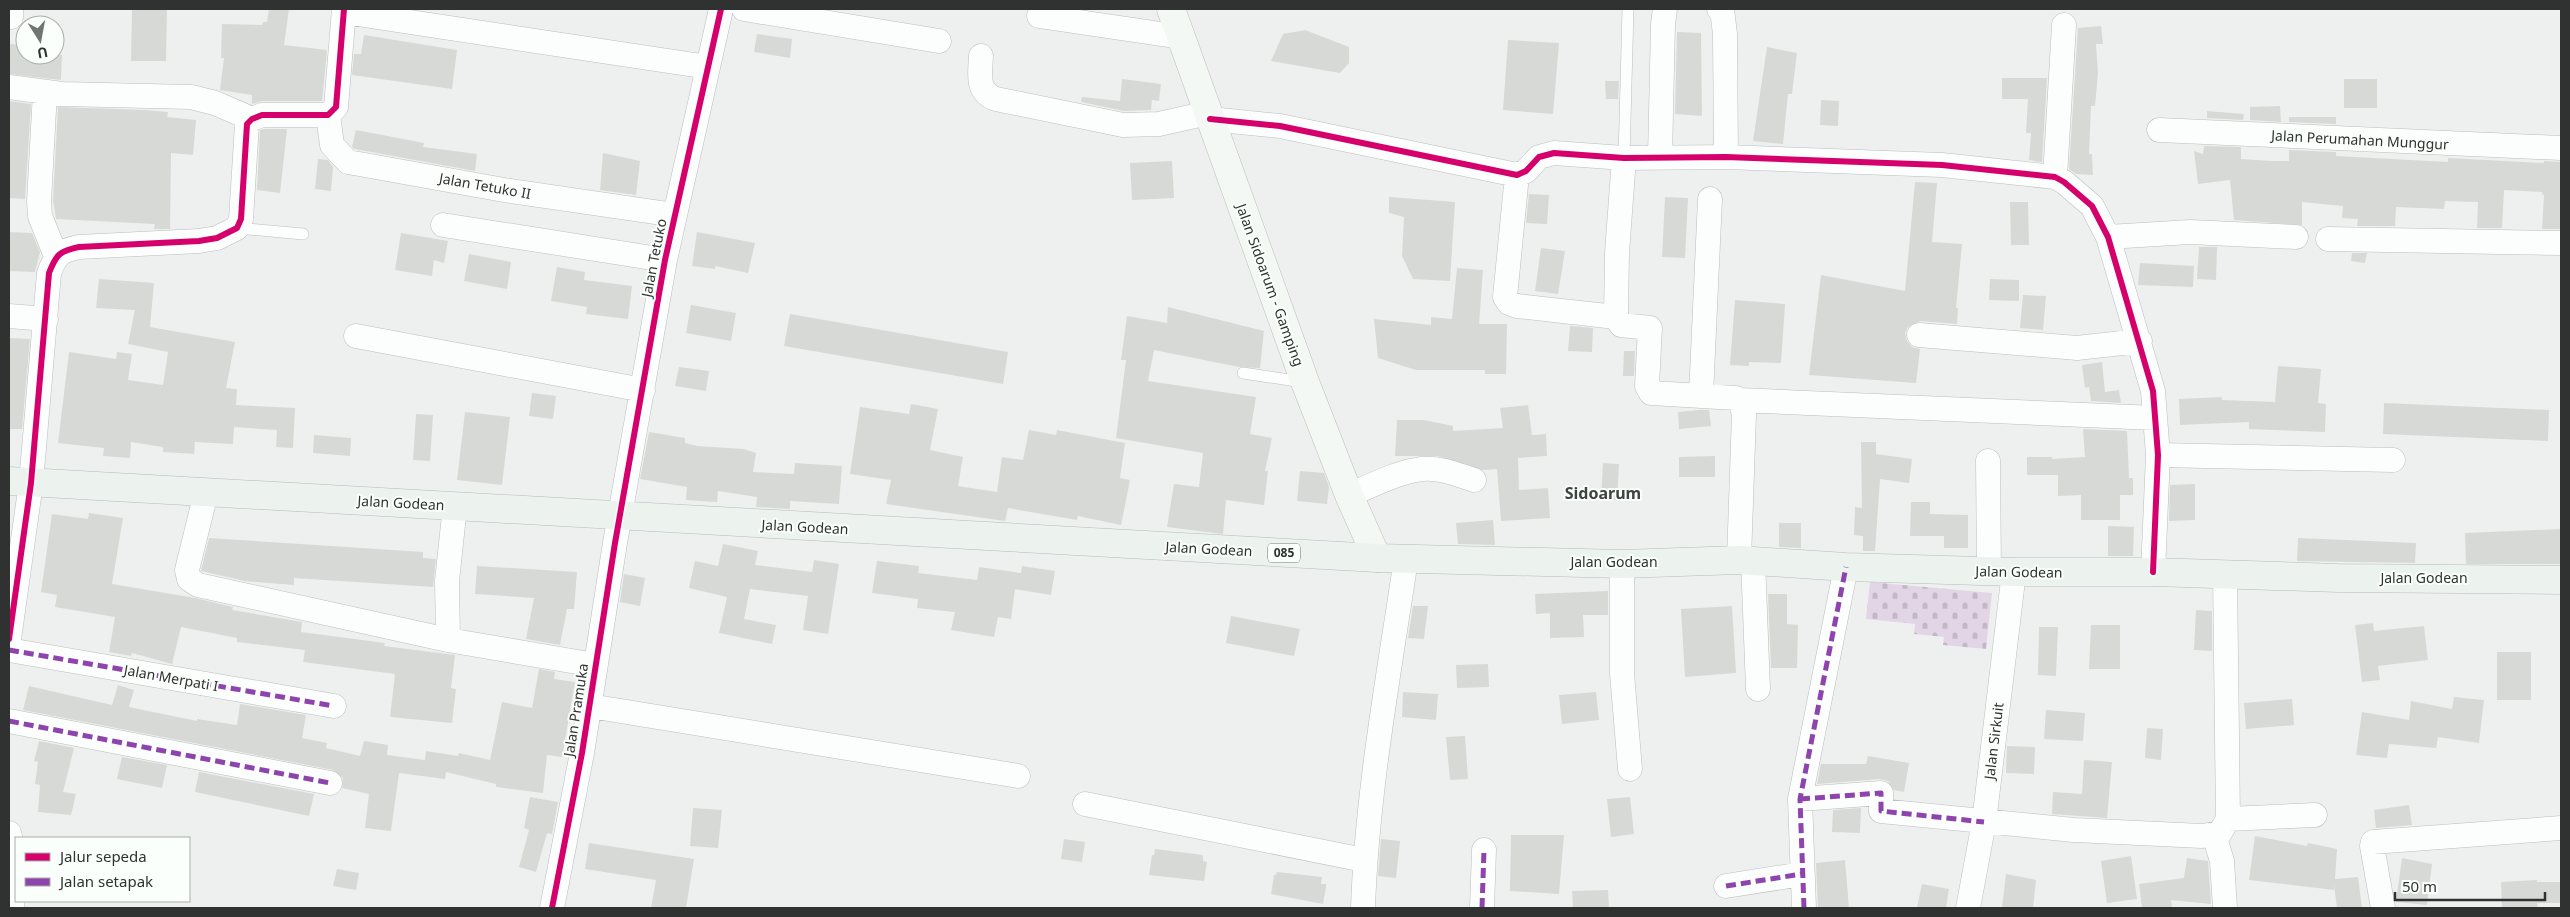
<svg xmlns="http://www.w3.org/2000/svg" width="2570" height="917" font-family="'Noto Sans',sans-serif">
<style>
.cemetery{fill:url(#cemetery-stones)}
.building{fill:#d7d9d7}
.lines{fill:none;stroke-linecap:round;stroke-linejoin:round}
.service-casing{stroke:#bcbebd;stroke-width:12}
.minor-casing{stroke:#bcbebd;stroke-width:25}
.secondary-casing{stroke:#bcbebd;stroke-width:29}
.primary-casing{stroke:#b3beb7;stroke-width:29}
.service{stroke:#fcfdfd;stroke-width:11}
.minor{stroke:#fcfdfd;stroke-width:24}
.secondary{stroke:#f4f8f5;stroke-width:28}
.primary{stroke:#ecf2ee;stroke-width:28}
.quiet{stroke:#8e44ad;stroke-width:5;stroke-dasharray:10 5;stroke-linecap:butt}
.cycleway-casing{stroke:#fafffb;stroke-width:9}
.cycleway{stroke:#d6006c;stroke-width:6}
.labels{text-anchor:middle;stroke-width:4;stroke-linejoin:round;paint-order:stroke}
.shield{fill:#fafffb;stroke:#6d706e;stroke-width:1}
.shield-label{font-size:12px;font-weight:bold;fill:#303231}
.street-label{font-size:14px;fill:#303231;stroke:#fafffb}
.quarter-label{font-size:16px;font-weight:bold;fill:#404441;stroke:#fafffb}
</style>
<defs>
<pattern id="cemetery-stones" width="16" height="16" patternUnits="userSpaceOnUse" patternTransform="scale(1.25)"><rect width="16" height="16" fill="#e2d6e6"/><path d="M2 7V4a2 2 0 0 1 4 0v3zM10 15v-3a2 2 0 0 1 4 0v3z" fill="#c2b8c6"/></pattern>
</defs>
<rect width="100%" height="100%" fill="#eef0ef"/>
<path class="cemetery" d="M1870,582L1992,593L1986,649L1943,645L1944,637L1914,634L1915,624L1866,619Z"/>
<path class="building" d="M132,9H167L166,61H131Z
M269,9H289L284,45L327,50L322,101H262L252,104V95L220,90L224,58H221L222,24L262,25L263,22H267Z
M2101,26L2103,44H2096L2098,73L2095,106H2091L2089,154H2092L2093,175L2076,174L2069,169L2078,28Z
M1305,30L1349,47V63L1340,73L1271,61L1283,34Z
M1677,32L1701,33L1702,116L1675,114Z
M757,34L792,39L790,58L754,52Z
M364,35L457,50L452,89L352,75L354,54H361Z
M1508,40L1559,43L1553,114L1503,110Z
M9,44L25,45V55H62L61,80L9,74Z
M1767,47L1797,53L1792,94H1788L1783,144L1753,141Z
M2002,78H2047L2042,162L2029,160L2031,133H2026L2028,99H2002Z
M1122,79L1161,84L1159,101L1152,100L1151,110L1124,111L1081,102L1082,97L1120,101Z
M2344,79H2377V108H2344Z
M1605,81H1619L1618,99H1606Z
M1821,100L1839,101L1838,126L1820,125Z
M9,101L31,104L25,199L9,198Z
M2280,106L2281,122L2250,120V107Z
M58,107L145,110L168,112L167,117L196,120L193,155L171,153L170,229H154L155,224L56,219L53,200Z
M2207,111L2244,114L2243,120L2207,118Z
M2289,117H2336V124L2289,122Z
M265,129H287L280,193L257,190L260,130Z
M356,130L424,143L423,147L477,154L475,171L355,149L352,147Z
M2204,146L2241,147V159L2271,161H2289V150L2336,152V156L2448,162V158L2544,163V161L2561,162V229H2542L2544,195L2542,194V192L2504,190L2502,228H2477L2478,202L2445,201L2444,209L2396,207L2395,226H2357L2358,219L2342,218L2343,206L2302,202V225L2234,220L2230,180L2198,184L2194,151L2203,154Z
M603,153L640,161L636,195L600,190Z
M318,159L328,160L333,167L331,191L315,189Z
M1172,161L1174,198L1132,200L1130,163Z
M1915,182L1937,183L1932,242L1962,244L1956,308H1958L1957,324L1920,321L1908,327L1905,333L1907,341L1912,347L1920,349L1916,383L1809,375L1821,275L1905,291Z
M1529,194L1549,195L1547,224L1526,223Z
M1389,197L1455,202L1450,281L1413,279L1402,256L1404,217L1389,213Z
M1665,197L1688,198L1685,258L1662,257Z
M2010,202H2028L2029,245H2011Z
M9,232L32,233L40,252L35,272L9,271Z
M697,232L755,243L748,273L715,266V269L692,266Z
M401,233L448,241L444,263L434,260L432,276L395,270Z
M2199,247H2217L2216,280L2197,279Z
M1541,248L1565,251L1558,294L1535,291Z
M2352,253H2367L2365,263L2351,261Z
M469,254L511,262L507,289L464,281Z
M2140,263L2194,266L2193,287L2138,285Z
M557,267L585,272L584,280L632,286L628,319L586,314L587,307L551,301Z
M1457,268L1483,270L1479,324H1507L1506,374H1485V370H1416L1378,358L1374,319L1431,325V317L1452,319Z
M99,279L154,283L150,327L235,342L226,388L237,389L236,405L295,408L293,448L276,447L277,430L234,427L233,444L195,442L194,454L163,452V447L131,442L130,458L103,456L104,448L58,443L69,352L116,359L117,352L132,354L128,380L163,385L168,352L128,344L135,310L96,308Z
M1990,279L2019,280V301L1989,300Z
M2023,295L2046,296L2043,330L2020,328Z
M1735,300L1785,304L1781,363L1749,362V366L1730,365Z
M691,305L736,313L731,341L686,333Z
M1168,307L1264,331L1260,368L1239,367L1154,350L1148,381L1256,397L1250,434L1272,438L1265,471H1268L1264,505L1226,500L1223,534L1167,527L1174,484L1199,487L1203,453L1116,438L1126,360H1121L1127,316L1167,323Z
M790,314L1008,352L1003,384L784,346Z
M1570,326L1593,328L1592,352L1568,351Z
M9,338L30,339L22,429H9Z
M1624,351H1635L1634,376H1623Z
M2102,362L2105,392L2119,390L2121,403L2091,401L2089,387L2085,388L2082,365Z
M2278,366L2321,369L2318,403L2326,404L2325,432L2249,429V422L2180,425L2179,399L2222,397V400L2275,402Z
M679,367L709,371L706,391L675,386Z
M532,393L556,396L553,419L529,416Z
M2384,403L2549,410L2548,441L2383,434Z
M911,404L938,409L930,450L963,457L958,486L997,492L1002,457L1023,460L1029,430L1056,435L1057,430L1125,443L1120,478L1130,480L1121,525L1078,516L1077,520L1008,508L1005,521L886,504L891,480L850,474L860,407L909,414Z
M1528,405L1532,435L1546,434L1547,456L1518,458L1519,490L1548,488L1550,518L1501,521L1497,469L1483,470L1438,456H1395L1397,420H1424L1453,426V431L1503,428L1500,408Z
M1700,410H1709L1711,426L1679,429L1678,412Z
M465,412L510,417L502,485L457,480Z
M416,414L433,415L430,461L413,460Z
M2083,429L2127,431L2129,478H2133V495H2120V520H2081V495L2058,496V475H2027V457H2052V459L2085,457Z
M649,432L685,438V443L697,446L744,449L756,453L753,472L794,474L795,463L842,466L839,504L790,501V509L756,507L757,497L718,491L717,502L686,500L687,487L640,479Z
M314,435L351,438L350,456L313,453Z
M1861,442H1876V454L1912,459L1909,483L1880,479L1875,551H1863V536L1854,535L1855,507L1862,508Z
M1715,456V477H1679V457Z
M1603,463L1619,464L1617,500L1601,499Z
M1300,471L1324,473L1329,487L1327,504L1297,501Z
M2195,484V520L2169,521L2170,485Z
M1911,502H1930V514L1968,515V548H1944V536H1910Z
M89,513L123,518L112,584L195,598L233,607L232,610L302,622L301,632L385,643L384,646L455,655L451,688L456,689L452,723L390,717L395,674L303,662L305,650L237,642V638L181,627L172,664L132,653L131,656L109,652L115,617L55,607L57,595L41,592L52,514L88,519Z
M1493,520L1495,545L1458,544L1456,523Z
M1779,523H1801V548L1779,547Z
M2108,526L2134,527L2133,556H2108Z
M2561,529V564H2466L2465,533Z
M209,538L423,552V558L436,559L433,587L294,578V585L245,581L201,571Z
M2298,538L2416,543L2415,563L2297,561Z
M723,544L758,551L755,565L812,572L814,560L839,564L828,634L803,630L808,596L750,589L744,619L776,625L772,644L719,633L727,597L689,588L695,561L718,566Z
M877,561L919,566L918,573L977,580L979,567L1021,573L1022,566L1055,571L1051,595L1015,589L1011,619L998,617L994,637L951,630L955,612L917,608L918,599L872,593Z
M477,566L577,572L574,609H567L560,645L526,639L534,598L475,594Z
M624,574L645,578L640,606L620,602Z
M1608,591V615H1583L1584,637L1550,638V613L1536,614L1535,594Z
M1768,594H1787V624L1798,625L1797,668H1771Z
M1413,606H1428L1424,639L1408,638Z
M1732,606L1736,673L1685,677L1681,609Z
M2196,610L2212,611V651L2194,650Z
M1231,616L1300,629L1294,656L1226,643Z
M2373,623L2374,631L2424,626L2428,660L2378,666L2380,680L2362,682L2355,625Z
M2091,625H2120V669H2089Z
M2039,627H2058L2056,676L2038,675Z
M2497,652H2531V700H2497Z
M1488,664L1489,687L1457,688L1456,665Z
M539,669L555,672L554,679L575,682L562,757L547,755L543,793L496,787V784L446,772L445,779L399,773L391,831L365,828L369,794L342,788L343,778L333,770L23,710L29,686L112,705L118,685L134,690L129,707L197,721V719L237,725L240,704L306,715L302,738L327,743L326,748L360,756L364,741L388,745L387,755L425,760L426,751L458,756L459,753L490,760L502,702L532,708Z
M1403,692L1438,694L1436,720L1402,717Z
M1596,692L1599,720L1562,724L1559,695Z
M2454,697L2484,700L2479,743L2438,737L2436,748L2389,744L2387,758L2356,755L2362,712L2409,720L2411,701L2452,709Z
M2292,699L2294,725L2246,729L2244,703Z
M2046,710L2085,713L2083,741L2044,739Z
M2147,728L2163,729L2161,760L2145,758Z
M1465,736L1468,779L1450,780L1446,737Z
M39,741L74,748L63,792L76,794L71,815L38,812L40,785L35,784L38,762L34,761Z
M2007,746L2035,747L2034,774L2006,773Z
M1868,756L1909,763L1904,792L1894,790L1888,781L1880,779L1817,784L1821,764H1866Z
M122,757L167,765L162,788L117,779Z
M2084,760L2112,762L2107,818L2052,814L2053,792L2082,794Z
M199,772L314,794L309,816L195,792Z
M530,797L558,802L552,834L547,833L536,872L519,867L529,830L524,828Z
M1630,797L1634,834L1611,837L1607,799Z
M2409,805L2412,825L2376,828L2374,810Z
M693,808L722,810L718,848L690,846Z
M1861,808L1860,833L1832,832L1833,810Z
M1511,835H1564L1559,894L1510,891Z
M2255,836L2307,846L2308,843L2337,849L2335,879L2358,877L2362,908H2337L2334,885V890L2249,880Z
M1064,839L1085,842L1082,862L1061,859Z
M1381,839L1400,841L1396,878L1378,876Z
M589,843L694,859L686,908H651L656,880L585,869Z
M1155,849L1203,855V861L1207,862L1204,881L1149,875L1152,855H1154Z
M2131,856L2137,899L2107,903L2101,861Z
M2187,858L2208,861L2211,904L2171,900L2172,908H2142L2139,884L2184,878Z
M2402,858L2432,864L2427,905L2396,902Z
M1845,860L1849,908H1818L1816,863Z
M337,869L359,873L356,890L333,886Z
M1277,872L1322,877L1321,884H1326V887L1323,904L1271,894L1274,875H1276Z
M2006,874L2036,880L2033,908H2002Z
M2537,880V882H2561V903H2537L2538,908H2502L2501,882Z
M1922,884L1949,889L1946,908H1917Z
M1608,890L1609,908H1573L1572,891Z"/>
<g class="lines">
<g class="service-casing">
<path id="service" d="M1624,158L1628,9
M237,228L303,234
M1243,373L1303,382"/>
</g>
<g class="minor-casing">
<path id="minor" d="M744,9L939,41
M1719,9H1722L1725,34L1726,157
M344,12L708,67
M1039,16L1181,37
M11,17V9
M981,56C980,74 976,92 996,99L1123,125L1159,124L1208,113
M9,87L62,94L191,97L215,103L252,119
M45,92L39,201L40,216L56,256
M328,115L332,145L348,162L504,190L675,215
M1210,119L1280,126L1517,175L1526,171L1539,157L1554,153L1624,158L1726,157L1942,165L2055,177L2064,182L2092,206L2108,237L2153,391L2158,455L2153,572
M2159,130L2561,148
M1660,157L1663,24L1665,9
M1624,158L1617,253L1616,317L1621,325L1650,328L1647,386L1651,393L1736,398L1740,400L2155,418
M1517,175L1505,297L1509,303L1517,306L1616,317
M2055,177L2064,25
M443,225L665,260
M2108,237L2190,232L2296,237
M2328,239L2561,243
M9,316L46,319
M1919,335L2077,348L2140,341
M356,336L643,390
M1701,396L1710,199
M2158,455L2393,460
M1988,461L1989,572
M206,493L187,570L189,579L198,585L448,640L595,665
M1349,495C1371,486 1397,472 1422,469C1440,467 1458,475 1474,480
M1739,560L1744,414L1740,400
M1753,560L1758,689
M1622,564V673L1630,769
M9,639L31,483L49,273C56,255 59,251 79,247L199,241L217,238L237,228L241,219L247,124L252,119L262,115H328L336,107L344,9
M448,640L447,581L455,506
M9,650L334,706
M590,706L1018,776
M9,721L330,783
M1800,799L1881,793V811L2074,830L2202,836L2220,833L2228,819L2225,574
M1085,804L1364,860
M2228,819L2315,815
M9,833L16,859L12,908
M2214,835L2222,861L2225,908
M1726,886L1802,874
M552,908L582,753L615,543L665,260L721,9
M1363,908C1367,791 1389,674 1406,559
M1482,908L1484,850
M1804,908L1800,799L1846,567
M1968,908L1984,822L2014,572
M2383,908L2372,846L2373,842L2561,828"/>
</g>
<g class="secondary-casing">
<path id="secondary" d="M1171,9L1305,382L1349,495L1377,558"/>
</g>
<g class="primary-casing">
<path id="primary" d="M9,481L1377,558L1622,564L1739,560L1846,567L2014,572H2153L2338,578L2561,580"/>
</g>
<use href="#service" class="service"/>
<use href="#minor" class="minor"/>
<use href="#secondary" class="secondary"/>
<use href="#primary" class="primary"/>
<path class="quiet" d="M9,650L334,706
M9,721L330,783
M1800,799L1881,793V811L1984,822
M1726,886L1802,874
M1482,908L1484,850
M1804,908L1800,799L1846,567"/>
<g class="cycleway-casing">
<path id="cycleway" d="M1210,119L1280,126L1517,175L1526,171L1539,157L1554,153L1624,158L1726,157L1942,165L2055,177L2064,182L2092,206L2108,237L2153,391L2158,455L2153,572
M9,639L31,483L49,273C56,255 59,251 79,247L199,241L217,238L237,228L241,219L247,124L252,119L262,115H328L336,107L344,9
M552,908L582,753L615,543L665,260L721,9"/>
</g>
<use href="#cycleway" class="cycleway"/>
</g>
<g class="labels">
<rect class="shield" x="1268" y="543.5" width="32" height="19" rx="4"/>
<g class="shield-label">
<text x="1284" y="557">085</text>
</g>
<g class="street-label">
<text transform="translate(2360 140) rotate(3)" y="5">Jalan Perumahan Munggur</text>
<text transform="translate(485 186) rotate(10)" y="5">Jalan Tetuko II</text>
<text transform="translate(654 258) rotate(-79)" y="5">Jalan Tetuko</text>
<text transform="translate(1270 285) rotate(70)" y="5">Jalan Sidoarum - Gamping</text>
<text transform="translate(401 503) rotate(3)" y="5">Jalan Godean</text>
<text transform="translate(805 527) rotate(3)" y="5">Jalan Godean</text>
<text transform="translate(1209 549) rotate(3)" y="5">Jalan Godean</text>
<text x="1614" y="567">Jalan Godean</text>
<text transform="translate(2019 572) rotate(1)" y="5">Jalan Godean</text>
<text x="2424" y="583">Jalan Godean</text>
<text transform="translate(171 678) rotate(10)" y="5">Jalan Merpati I</text>
<text transform="translate(576 710) rotate(-81)" y="5">Jalan Pramuka</text>
<text transform="translate(1994 741) rotate(-83)" y="5">Jalan Sirkuit</text>
</g>
<g class="quarter-label">
<text x="1603" y="499">Sidoarum</text>
</g>
</g>
<rect width="2570" height="917" fill="none" stroke="#303231" stroke-width="20"/>
<rect x="15" y="837" width="175" height="65" fill="#fafffb" stroke="#a9adaa"/>
<rect x="25" y="853" width="25" height="8" fill="#d6006c" stroke="#a9adaa"/>
<text x="60" y="862" font-size="15" fill="#303231">Jalur sepeda</text>
<rect x="25" y="878" width="25" height="8" fill="#8e44ad" stroke="#a9adaa"/>
<text x="60" y="887" font-size="15" fill="#303231">Jalan setapak</text>
<g transform="translate(40 40) rotate(169)"><circle r="24" fill="#fafffb" stroke="#a9adaa"/>
<path d="M0-4L9 19L0 12L-9 19Z" fill="#727474"/>
<text y="-8" font-size="14" font-weight="bold" text-anchor="middle" fill="#303231">U</text>
</g>
<path d="M2395 892v8h150v-8" fill="none" stroke="#303231" stroke-width="2.5"/>
<text x="2402" y="892" font-size="15" fill="#303231" stroke="#fafffb" stroke-width="4" paint-order="stroke">50 m</text>
</svg>
